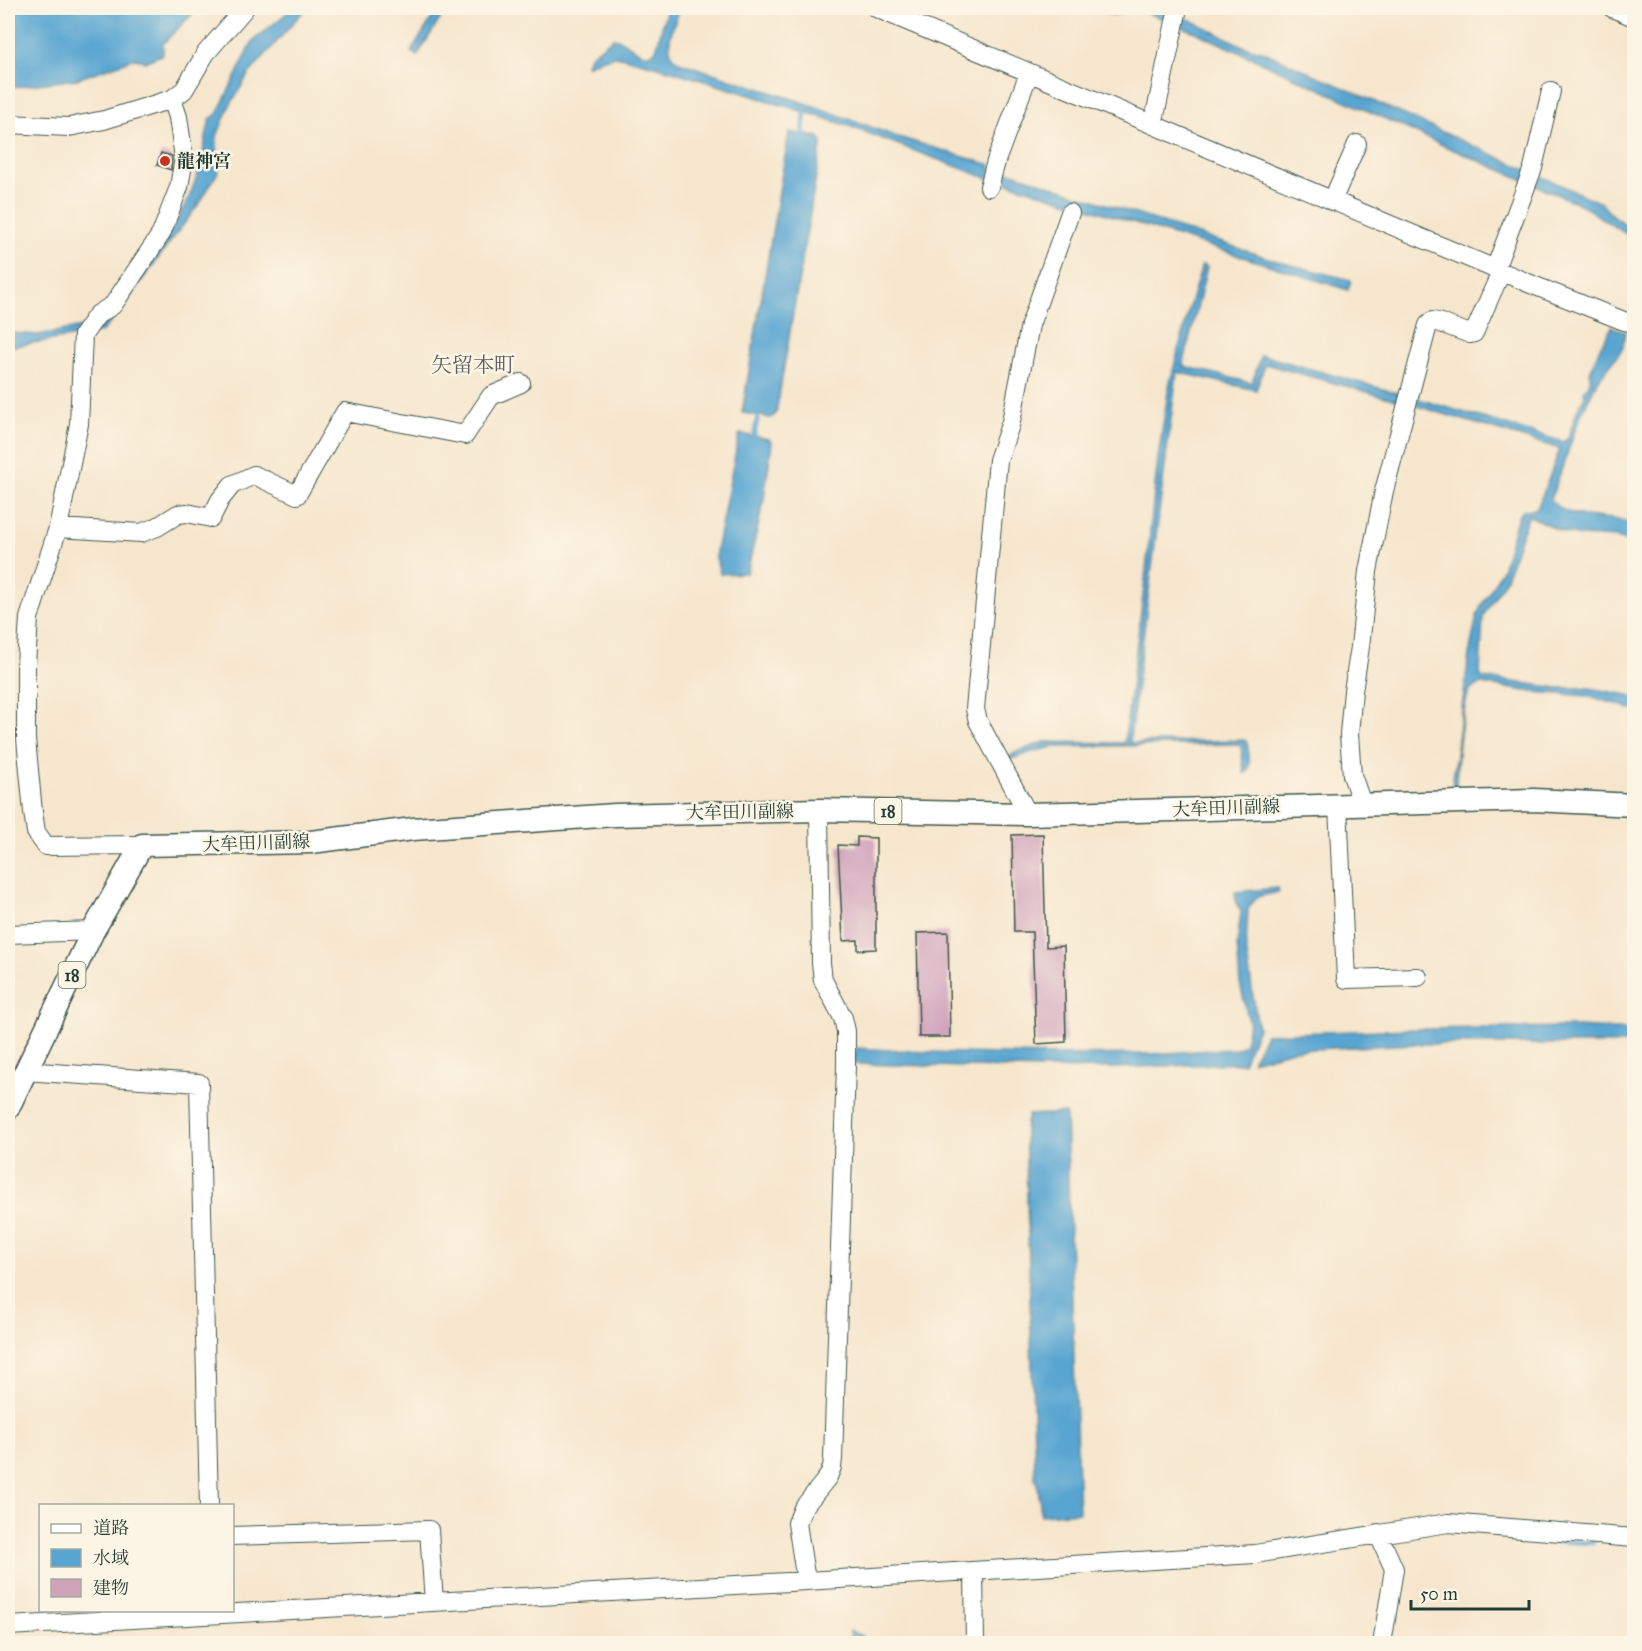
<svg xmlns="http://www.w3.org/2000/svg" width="1642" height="1651" font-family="'IM FELL Great Primer','Noto Serif JP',serif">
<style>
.water{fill:#58a5d1;stroke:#3c7182;stroke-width:1.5}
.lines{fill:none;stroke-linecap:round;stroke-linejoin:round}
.stream{stroke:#58a5d1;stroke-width:4.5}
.building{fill:#d0a3bb}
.minor-casing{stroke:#3f564b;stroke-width:20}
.major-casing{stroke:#3f564b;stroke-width:25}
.minor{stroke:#fff;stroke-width:18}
.major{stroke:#fff;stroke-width:22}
.poi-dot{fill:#c8321e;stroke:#fcf5e5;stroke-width:2}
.labels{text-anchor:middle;stroke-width:5;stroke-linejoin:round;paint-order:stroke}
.shield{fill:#fcf5e5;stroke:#617469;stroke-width:1.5}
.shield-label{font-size:16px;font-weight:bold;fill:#1f3d34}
.poi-label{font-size:18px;font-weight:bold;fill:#1f3d34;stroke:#fcf5e5;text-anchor:start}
.street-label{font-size:18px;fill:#1f3d34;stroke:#fcf5e5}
.quarter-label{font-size:21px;fill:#5d6163;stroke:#fcf5e5}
</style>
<rect width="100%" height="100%" fill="#fcf5e5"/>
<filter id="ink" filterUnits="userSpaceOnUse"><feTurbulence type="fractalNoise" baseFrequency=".0167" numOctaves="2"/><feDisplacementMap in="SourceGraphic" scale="12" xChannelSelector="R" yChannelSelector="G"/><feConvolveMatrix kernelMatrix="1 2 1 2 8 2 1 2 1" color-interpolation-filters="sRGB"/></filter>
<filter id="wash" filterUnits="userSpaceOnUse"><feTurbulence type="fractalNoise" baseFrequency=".008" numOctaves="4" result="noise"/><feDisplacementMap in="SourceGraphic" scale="24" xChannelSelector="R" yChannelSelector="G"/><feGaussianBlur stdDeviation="1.35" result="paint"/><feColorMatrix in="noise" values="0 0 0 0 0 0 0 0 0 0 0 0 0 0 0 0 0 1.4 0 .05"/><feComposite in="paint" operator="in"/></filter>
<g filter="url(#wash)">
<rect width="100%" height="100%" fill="#f6e6cd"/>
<path class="water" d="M8,8H198L163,44V54L145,62L136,58L77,79L8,88Z
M293,8H306L248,75L229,107L217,136L218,172L201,201L110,323L101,332L8,347V336L12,333L38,335L105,323C134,283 166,243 188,199C200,174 204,145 210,119L217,114L253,41Z
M438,8H447L417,56L411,52Z
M667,8H680C675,24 660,50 679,62L814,106L895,136L991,165L989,179L846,125L659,67L616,56L597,61L587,66L586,64L590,56L613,38C630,39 641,64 656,50Z
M1096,8H1126C1116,19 1107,14 1096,8Z
M1148,8H1168L1170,10L1245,47L1264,52L1601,203C1611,215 1620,223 1634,228V239L1604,220L1582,205L1449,148L1195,32L1146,12Z
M789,132L819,137L822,142L776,414L771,418L742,413Z
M1007,171L1280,262L1351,280L1348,290L1005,182Z
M1202,265L1207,267L1183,366L1252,383L1261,355L1415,398L1564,442L1568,438L1578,408L1585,396L1584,392L1590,382V373L1600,347L1612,327L1625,331L1623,348L1597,382L1580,417L1551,499C1563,522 1612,515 1634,523V544L1616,538L1581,536L1562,532L1530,516L1527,519L1505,581L1483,616L1480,673L1482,678L1560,688H1589L1633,696L1634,697V710H1629L1624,706L1586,696L1533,692L1481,684L1469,690C1460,721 1457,755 1456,787H1452L1469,654L1477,616L1481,606L1502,570L1518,516L1524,510L1536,509L1539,504L1560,449L1407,403L1265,364L1256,390L1177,372L1130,739L1131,743L1244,740L1247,742C1248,751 1252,765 1247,772L1244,773L1241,744L1053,747L1032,752L1009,760L1007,758L1016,752L1045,742L1124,743L1144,588L1158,458L1169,386L1192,298Z
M741,434L769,439L772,443L763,505L747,573L720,574L716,558V551L739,435Z
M1278,888L1279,892L1257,897L1248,909L1246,948L1258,1028L1243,1063L1112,1068L1043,1069L854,1064L855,1048C951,1054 1048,1056 1144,1054C1175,1053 1205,1050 1236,1049L1245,1044L1249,1022L1240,984L1237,945L1241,912L1236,903L1235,892Z
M1577,1027L1634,1030V1044H1416L1293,1050L1252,1061L1266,1034L1413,1029Z
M1066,1113L1079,1512L1041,1515L1038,1487L1035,1478L1025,1128L1028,1115Z
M850,1631L862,1636L864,1643H850Z"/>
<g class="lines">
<path class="stream" d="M803,134L805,111
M754,436L758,416
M1540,1541L1593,1543"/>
</g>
<g id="blocks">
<path class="building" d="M161,153L172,156L171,170L157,165Z
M1043,834L1046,947L1064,946L1066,1042L1036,1044L1032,932H1014L1012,835Z
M857,837L876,838V949L858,950V940L843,941L838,845L857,846Z
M948,932L950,1037H919L917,933Z"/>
</g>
</g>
<g filter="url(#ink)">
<use href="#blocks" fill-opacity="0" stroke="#3f564b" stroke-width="1.5"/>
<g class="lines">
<g class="minor-casing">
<path id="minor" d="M876,8L1533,285L1624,321L1634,323
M1612,8L1634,17
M8,124L69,127L104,120L172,99L184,90L206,53L245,8
M1153,125L1178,8
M989,187L997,158L1029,73
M1332,201L1357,144
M1495,269L1533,168L1551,91
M58,528L79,424L83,335L97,315L113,305L161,234L179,187L184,158L178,117L172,99
M1362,804L1352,775L1349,734L1353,691L1360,647L1368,571L1384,491L1428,325L1432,321L1438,322L1470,334L1474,333L1501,272
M1338,805L1346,979L1418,977
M1028,814L978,721L975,709L998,460L1011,422L1030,325L1070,213
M142,845L46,846L36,832L33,812L26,739V665L29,618L58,528L141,533L157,527L178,514L187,513L211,518L220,500L232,485L254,475L297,495L345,412L465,435L491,396L521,383
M8,934L93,931
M24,1071L199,1083L209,1506
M1378,1533L1394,1569L1382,1644
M232,1536L429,1530L434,1602
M974,1571L975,1644
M806,1581L797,1523L803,1508L828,1477L832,1467L833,1459L846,1066V1031L843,1018L823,980L821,963L819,810
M8,1626L806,1581L1255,1554L1448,1523L1634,1538"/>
</g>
<g class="major-casing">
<path id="major" d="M8,1108L93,931L142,845L311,842L413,829L615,815L819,810L1028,814L1534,800L1634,805"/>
</g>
<use href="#minor" class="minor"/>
<use href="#major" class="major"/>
</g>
</g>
<circle class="poi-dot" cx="165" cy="161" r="6"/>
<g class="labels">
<g class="shield">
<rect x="874.5" y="798" width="27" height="26" rx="4.5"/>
<rect x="58.5" y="962" width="27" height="26" rx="4.5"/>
</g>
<g class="shield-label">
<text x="888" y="817">18</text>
<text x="72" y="981">18</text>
</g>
<g class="poi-label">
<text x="177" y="167">龍神宮</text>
</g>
<g class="street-label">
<text transform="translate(1226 808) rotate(-2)" y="6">大牟田川副線</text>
<text transform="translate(740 812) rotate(-1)" y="6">大牟田川副線</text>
<text transform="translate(256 843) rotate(-2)" y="6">大牟田川副線</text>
</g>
<g class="quarter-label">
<text x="473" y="372">矢留本町</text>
</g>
</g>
<rect width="1642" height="1651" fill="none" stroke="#fcf5e5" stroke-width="30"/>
<rect x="39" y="1504" width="195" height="108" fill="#fcf5e5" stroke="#a4ab9e" stroke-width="1.5"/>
<rect x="51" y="1524" width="30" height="9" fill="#ffffff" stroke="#a4ab9e" stroke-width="1.5"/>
<text x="93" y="1534" font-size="18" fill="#1f3d34">道路</text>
<rect x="51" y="1549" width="30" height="18" fill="#58a5d1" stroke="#a4ab9e" stroke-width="1.5"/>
<text x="93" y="1564" font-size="18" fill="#1f3d34">水域</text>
<rect x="51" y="1579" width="30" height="18" fill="#d0a3bb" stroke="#a4ab9e" stroke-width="1.5"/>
<text x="93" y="1594" font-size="18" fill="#1f3d34">建物</text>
<path d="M1411 1600v9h118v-9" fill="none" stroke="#1f3d34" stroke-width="3"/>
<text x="1420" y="1600" font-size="18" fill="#1f3d34" stroke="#fcf5e5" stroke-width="4.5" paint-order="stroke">50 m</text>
</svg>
